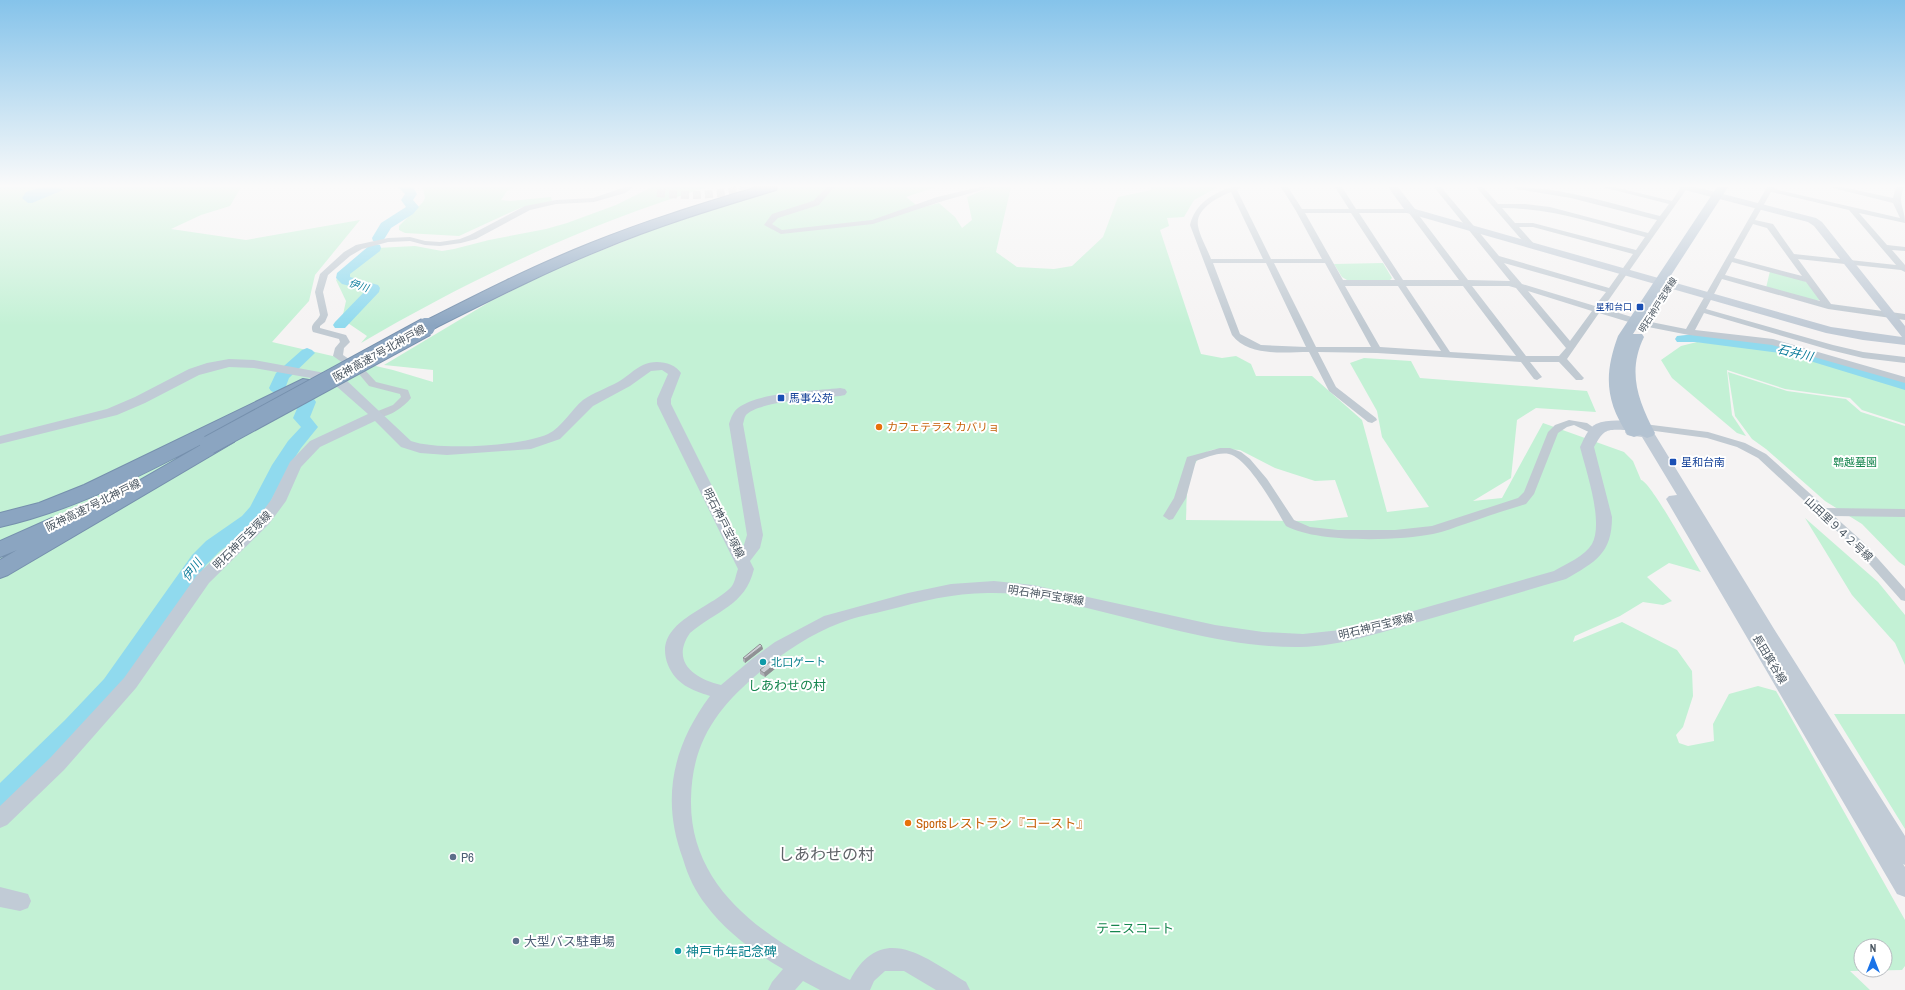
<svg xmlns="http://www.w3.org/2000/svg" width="1905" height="990" font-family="'Archivo Narrow','Noto Sans JP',sans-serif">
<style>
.green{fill:#c3f1d5;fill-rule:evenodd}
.water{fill:#90daee}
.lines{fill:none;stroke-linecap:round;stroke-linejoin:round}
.river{fill:#90daee;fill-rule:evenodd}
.street-tunnel{stroke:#caccce;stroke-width:8;stroke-dasharray:8 4;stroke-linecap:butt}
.highway-casing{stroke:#7690ad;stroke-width:2}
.street{fill:#c1cad2;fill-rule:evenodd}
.secondary{fill:#c1cbd6;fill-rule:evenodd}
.primary{fill:#b3c2d1;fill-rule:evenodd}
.highway{fill:#8ba5c1;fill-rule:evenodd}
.highway-bridge-far1-casing{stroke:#7690ad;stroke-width:16;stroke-linecap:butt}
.highway-bridge-casing{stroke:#7690ad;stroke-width:20;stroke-linecap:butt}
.highway-bridge-far1{stroke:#8ba5c1;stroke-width:14}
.highway-bridge{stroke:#8ba5c1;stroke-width:18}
.wall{fill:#b0b2b7}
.shaded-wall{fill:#909195}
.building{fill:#cdcfd5;stroke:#909195}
.transit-dot{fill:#1a4fb4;stroke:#fff;stroke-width:1.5}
.food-dot{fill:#e8710a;stroke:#fff;stroke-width:1.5}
.culture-dot{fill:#0f9aa8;stroke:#fff;stroke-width:1.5}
.service-dot{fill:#5c6f8a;stroke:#fff;stroke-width:1.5}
.labels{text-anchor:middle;stroke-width:4;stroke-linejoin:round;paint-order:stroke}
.far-street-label{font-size:9px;fill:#4a5661;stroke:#fff}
.far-transit-label{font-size:9px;fill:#164399;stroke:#fff;text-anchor:end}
.far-water-label{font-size:10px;font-style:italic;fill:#0c7c9b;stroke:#fff}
.street-label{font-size:11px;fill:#4a5661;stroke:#fff}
.transit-label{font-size:11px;fill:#164399;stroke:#fff;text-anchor:start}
.food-label{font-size:11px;fill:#c56008;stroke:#fff;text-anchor:start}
.park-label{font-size:11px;fill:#17864f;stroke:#fff}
.culture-label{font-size:11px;fill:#0d838f;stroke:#fff;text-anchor:start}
.water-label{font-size:12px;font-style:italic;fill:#0c7c9b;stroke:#fff}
.near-park-label{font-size:13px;fill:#17864f;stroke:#fff}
.near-food-label{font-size:13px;fill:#c56008;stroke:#fff;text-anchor:start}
.near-service-label{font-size:13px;fill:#4e5e75;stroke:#fff;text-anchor:start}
.near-culture-label{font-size:13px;fill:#0d838f;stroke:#fff;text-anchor:start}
.near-quarter-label{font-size:16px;fill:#5f6368;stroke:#fff}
</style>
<rect width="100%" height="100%" fill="#f5f3f3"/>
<path class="green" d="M0,187H241L230,206L201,215L171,229L246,240L360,220L315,275L309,301L272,342L393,370L433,382V370L384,365L491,301L560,267L655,229L755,196L782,187H936L906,197L920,208L939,203L955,217L962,228L972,220L967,197L991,187H1011L996,252L1017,267L1054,269L1072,266L1103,237L1118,197L1151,190V187H1218L1194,200L1184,217L1167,218L1169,226L1160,230L1201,354L1222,358L1236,356L1251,364L1256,376H1312L1362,420L1387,512L1429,507L1382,437L1377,411L1350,363L1364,358L1411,361L1420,378L1587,391L1596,412L1536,408L1517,420L1511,478L1473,501L1502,498L1543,423L1624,452L1633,461L1641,480C1651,482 1692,558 1701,572L1669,563L1647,577L1672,601L1663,605L1643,602L1620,616L1575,636L1573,642L1622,622L1677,650L1692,671L1693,696L1683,727L1676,735L1679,743L1688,746L1714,741L1713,724L1729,694L1758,686L1776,691L1905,920V966L1902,970L1850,971L1870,990H0ZM1240,450L1275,468L1315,481L1335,480L1348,517L1312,521L1186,520C1187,499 1185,461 1209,451C1217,448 1231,450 1240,450ZM1861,946H1885V970H1861Z
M422,187H515L507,191L501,200L510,201L551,197L552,201L520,208L459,236L405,233L399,230V226L423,202L425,198L423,188Z
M652,187H708C586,224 470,279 361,343L367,336L342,319L346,301L336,280L352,263L377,248L415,246L442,251L454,249L489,240L546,229L567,223L616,205Z
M1383,263L1392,278L1390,280H1347L1342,277L1334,264Z
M1770,271L1801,279L1808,283L1820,300L1815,301L1766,288Z
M1697,342L1784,350L1905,385V424L1862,410L1850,398L1785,389L1727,370L1732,415L1746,436L1737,433L1672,378L1661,360L1681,346Z
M1728,372L1787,391L1846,399L1861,412L1905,426V566L1899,562L1862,524L1825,501L1766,449L1752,439L1735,416Z
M1805,518L1878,582L1905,615V665L1895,643L1852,595Z
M1834,714H1905V829Z"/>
<path class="water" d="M43,187H56L63,190L32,203H28L22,198L26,192Z"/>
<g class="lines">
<path class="river" d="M398,187H413L417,194L413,200L419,207L413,214L391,228L383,241H373L372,238L381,223L406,207L401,200L405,194Z
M375,244L380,245L381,248L380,251L350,274V277L378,285L380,288L379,292L345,328H335L333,325L335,322L366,290L342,284L336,278L337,273L370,245Z
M1695,334L1789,345L1905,380V390L1787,354L1695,342H1677L1675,339L1677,336Z
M307,348L312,350L315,353L289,378L286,386L314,399L316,402L310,417L318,427L301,448L290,465L264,514L256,524L220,551L206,565L120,691L81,734L9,806L0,809V783L65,720L104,679L192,555L206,541L242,516L250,507L272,465L288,441L301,427L293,418L299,404L271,391L269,388L276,373L302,350Z"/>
<path class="street-tunnel" d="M657,193C686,196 713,196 742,189"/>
<g class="highway-casing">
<path id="highway" d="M757,187H777L776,190C716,208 657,226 600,250C543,273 489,301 435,328L429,330L423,328L421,325L423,322C478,294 533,266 591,243C645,221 701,204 757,187Z
M303,379L309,380L312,384L309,388C211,436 107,503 0,527V513L39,503L84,485Z
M227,432L234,434L236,438L234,442L8,575L0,578V560L17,550L0,557V541L52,518L59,520L62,525L220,434Z"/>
</g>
<path class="street" d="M625,187H634L625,193L594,202L556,204L530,210L476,239L461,243L440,246L425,245L410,241L388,242L362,249L350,256L328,275L323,292L328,315L325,322L320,326V328L346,335L350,342L344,348L343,355L365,370L376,382L408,390L411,398C404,407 386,420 373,417L372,415L373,413L393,405L401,397L400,394L369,386L359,374L333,356L335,348L340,342L339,339L313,332C309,324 317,322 320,315L315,292L320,274L344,252L356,245L388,238L410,237L425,241L440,242L460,239L470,235L525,206L556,200L593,198Z
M741,187H752L742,191L738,189Z
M827,187H834L819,205L778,218L772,224L782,230L872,220L937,197L980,187H992L943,201L873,224L781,234L764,225L772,214L813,201Z
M1231,187H1241L1237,190L1271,259H1322L1296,211L1281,187H1288L1302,209H1349L1335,187H1342L1356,209H1414L1468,280L1510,281L1434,187H1441L1499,256L1609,288L1633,254L1533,227H1519L1535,245L1534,247H1528L1476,187H1483L1498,204H1525L1550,207L1648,233L1657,220L1571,198L1516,189L1513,187C1563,187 1612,204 1660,216L1669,204L1602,187H1614L1672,201L1681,187H1688L1603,308L1638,319V323H1632L1599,313L1567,359L1582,376L1584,378L1582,380H1576L1559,362H1530L1542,377L1537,380L1534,379L1521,362L1377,353L1318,352L1336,387L1376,418L1377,420L1372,423L1368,422L1329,391L1309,352C1284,352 1249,357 1232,335L1190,225C1195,204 1212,194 1231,187ZM1231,192L1263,259H1211C1207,248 1200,237 1198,226C1195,209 1218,197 1231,192ZM1502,208C1553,208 1597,224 1645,237L1636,250L1533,223H1515ZM1305,213H1351L1395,280H1343ZM1359,213H1409L1459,280H1403ZM1213,263H1266L1306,347L1261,345L1240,334ZM1274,263H1325L1371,347H1316ZM1504,263L1606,292L1595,306L1522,284ZM1345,286H1398L1441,351L1380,347ZM1406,286H1463L1516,356L1450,352ZM1472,286H1509L1516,288L1566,348L1559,356H1526ZM1528,291L1592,311L1570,341Z
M1767,187H1775L1774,189L1900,218L1893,203L1829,187H1842L1893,198L1896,187H1904C1897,205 1905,207 1905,223L1859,213L1887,245L1905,247V251L1892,250L1905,265V272L1901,270L1798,259L1831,304L1905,314V320L1828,309L1722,279L1706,309L1833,345L1863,352L1905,357V363L1863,358L1830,350L1704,313L1695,330L1773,339L1905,377V383L1772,345L1689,335L1643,326V322L1646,321L1686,329ZM1771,192L1849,210L1896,265L1794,254L1773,224L1755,220ZM1753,224L1767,228L1802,276L1734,258ZM1732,262L1806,282L1820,301L1725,275Z
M1569,420L1587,423L1600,432L1595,435L1574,425L1567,427L1558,433L1534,494L1526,504C1506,510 1485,517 1465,524C1455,527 1444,532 1433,534C1398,541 1317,543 1286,526C1276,509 1248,458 1229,454C1218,452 1205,458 1196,461L1186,498L1173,519L1169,520L1163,516L1174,498L1187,457L1220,448H1230L1241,452L1250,459L1267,479L1294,520L1310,527L1338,530H1395L1432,526L1518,498L1524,492L1548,432L1555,425Z
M1644,424L1708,432L1745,443L1766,454L1826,508L1905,509V517L1834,516L1863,542L1905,589V601L1901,600L1855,548L1758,458L1737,447L1707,438L1640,429L1639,427Z"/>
<path class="secondary" d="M1388,187H1398L1415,209L1831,327L1902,337L1814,226L1808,222L1681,189L1679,187H1696L1816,218L1822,222L1905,326V345L1863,340L1826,333L1407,213Z
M229,359L254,360L325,373L345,379L411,441C438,451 522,446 548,434C561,428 572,409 583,400C593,393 607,388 618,382C627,377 634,369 643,365C655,359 674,362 681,373L671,399V404L743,548L747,535L729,424C731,418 733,412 738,408C759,392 813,391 840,388L845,389L847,392L845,395L840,396C820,398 759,401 746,415C744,418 744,421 743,424L763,535L760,548L750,561L754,569C745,606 717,610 690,633C670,662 695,679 721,685L752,659L775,642L824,616L908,593L951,584L994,581L1033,585L1215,625L1263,632L1303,634L1350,629L1554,571C1566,564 1585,556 1592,544C1604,522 1586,471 1580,447C1584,439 1588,428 1596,424C1610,418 1633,421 1647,424L1649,427L1648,429L1652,430L1654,433L1774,629L1905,836V865L1903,864L1905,867V897L1897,894L1666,499L1669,496L1677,495L1642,437L1627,435L1625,432L1626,430C1606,429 1604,429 1594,447L1612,517C1612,554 1595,562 1566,579C1518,593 1470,607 1422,621C1381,632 1342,646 1300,647C1229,648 1159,625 1091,609C1059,601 1026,593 993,593C957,592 922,601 888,610C872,614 855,617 840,623C811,634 784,652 760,672C718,707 692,741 691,799C689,894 775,944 850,980C882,921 924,957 966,982L970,990H936L904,971H885L874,981L870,990H820L803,981L795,990H768L772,982L783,969C754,952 726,932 706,905C695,891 688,876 683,859C661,800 672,747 710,696C691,690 676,684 668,665C651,622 712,609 732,586C735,582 736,574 738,569L657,404V399L668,374L662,370L651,371L630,386L593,406L560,439L531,449L447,455L420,453L401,447L375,421L320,447L301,467L286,501L269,524L209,583L136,688L64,770L7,825L0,828V806L50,758L124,678L197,575L259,516L271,500L290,462L310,441L368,414L335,385L322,380L254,368L229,367L199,375L145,403L117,415L0,444V436L107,409L135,397L189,369L207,363Z
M0,887L28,894L31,901L28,908L20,911L0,907Z"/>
<path class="primary" d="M1717,187H1728L1633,334H1642L1644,337C1627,372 1638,400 1655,433L1653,436L1647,438L1640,435L1634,437L1628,435C1605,401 1604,374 1618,336Z"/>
<use href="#highway" class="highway"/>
<g class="highway-bridge-far1-casing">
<path id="highway-bridge-far1" d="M424,328L429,325"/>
</g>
<g class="highway-bridge-casing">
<path id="highway-bridge" d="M209,445L426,327"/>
</g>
<use href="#highway-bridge-far1" class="highway-bridge-far1"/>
<use href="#highway-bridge" class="highway-bridge"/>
</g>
<path class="wall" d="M762,646L763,649L745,663L743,661V658Z
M781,659L782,663L765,677L760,674V670Z"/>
<path class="shaded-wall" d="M762,646L763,649L745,663V659Z
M781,659L782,663L765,677L764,673Z"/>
<path class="building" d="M760,644L762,646L745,659L743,658Z
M777,656L781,659L764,673L760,670Z"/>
<linearGradient id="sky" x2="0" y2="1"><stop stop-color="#85c3ea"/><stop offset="0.57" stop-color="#fafafa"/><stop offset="1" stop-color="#fafafa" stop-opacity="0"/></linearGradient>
<rect width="1905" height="326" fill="url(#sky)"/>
<g class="transit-dot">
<rect x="1636" y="303" width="8" height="8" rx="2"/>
<rect x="777" y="394" width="8" height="8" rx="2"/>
<rect x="1669" y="458" width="8" height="8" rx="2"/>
</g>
<g class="food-dot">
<circle cx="879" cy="427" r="4"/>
<circle cx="908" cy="823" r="4"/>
</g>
<g class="culture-dot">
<circle cx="763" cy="662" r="4"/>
<circle cx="678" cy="951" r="4"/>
</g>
<g class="service-dot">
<circle cx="453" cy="857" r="4"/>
<circle cx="516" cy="941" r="4"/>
</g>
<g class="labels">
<g class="far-street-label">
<text transform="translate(1658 305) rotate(-58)" y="3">明石神戸宝塚線</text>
</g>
<g class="far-transit-label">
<text x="1632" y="310">星和台口</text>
</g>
<g class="far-water-label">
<text transform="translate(359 285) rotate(18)" y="4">伊川</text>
</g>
<g class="street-label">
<text transform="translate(379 353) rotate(-29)" y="4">阪神高速7号北神戸線</text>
<text transform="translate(93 505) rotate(-26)" y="4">阪神高速7号北神戸線</text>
<text transform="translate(724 523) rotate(63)" y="4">明石神戸宝塚線</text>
<text transform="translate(1839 529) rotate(43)" y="4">山田里９４２号線</text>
<text transform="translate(242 540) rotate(-45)" y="4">明石神戸宝塚線</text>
<text transform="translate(1046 595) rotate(9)" y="4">明石神戸宝塚線</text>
<text transform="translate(1376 626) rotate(-14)" y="4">明石神戸宝塚線</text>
<text transform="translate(1770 659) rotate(59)" y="4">長田箕谷線</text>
</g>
<g class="transit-label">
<text x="789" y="402">馬事公苑</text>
<text x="1681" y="466">星和台南</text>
</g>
<g class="food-label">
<text x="887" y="431">カフェテラス カバリョ</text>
</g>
<g class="park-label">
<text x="1855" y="466">鵯越墓園</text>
</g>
<g class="culture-label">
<text x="771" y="666">北口ゲート</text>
</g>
<g class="water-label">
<text transform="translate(1795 353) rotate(13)" y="4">石井川</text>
<text transform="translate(192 570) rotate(-53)" y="4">伊川</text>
</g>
<g class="near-park-label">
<text x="787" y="690">しあわせの村</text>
<text x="1135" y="933">テニスコート</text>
</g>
<g class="near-food-label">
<text x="916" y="828">Sportsレストラン『コースト』</text>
</g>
<g class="near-service-label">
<text x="461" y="862">P6</text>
<text x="524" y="946">大型バス駐車場</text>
</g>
<g class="near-culture-label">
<text x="686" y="956">神戸市年記念碑</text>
</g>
<g class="near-quarter-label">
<text x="826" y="860">しあわせの村</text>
</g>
</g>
<g transform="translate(1873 958)"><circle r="19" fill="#ffffff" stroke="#b7bbc0"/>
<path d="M0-3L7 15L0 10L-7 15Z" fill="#1a73e8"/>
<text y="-6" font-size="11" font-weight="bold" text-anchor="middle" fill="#4a5661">N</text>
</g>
</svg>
